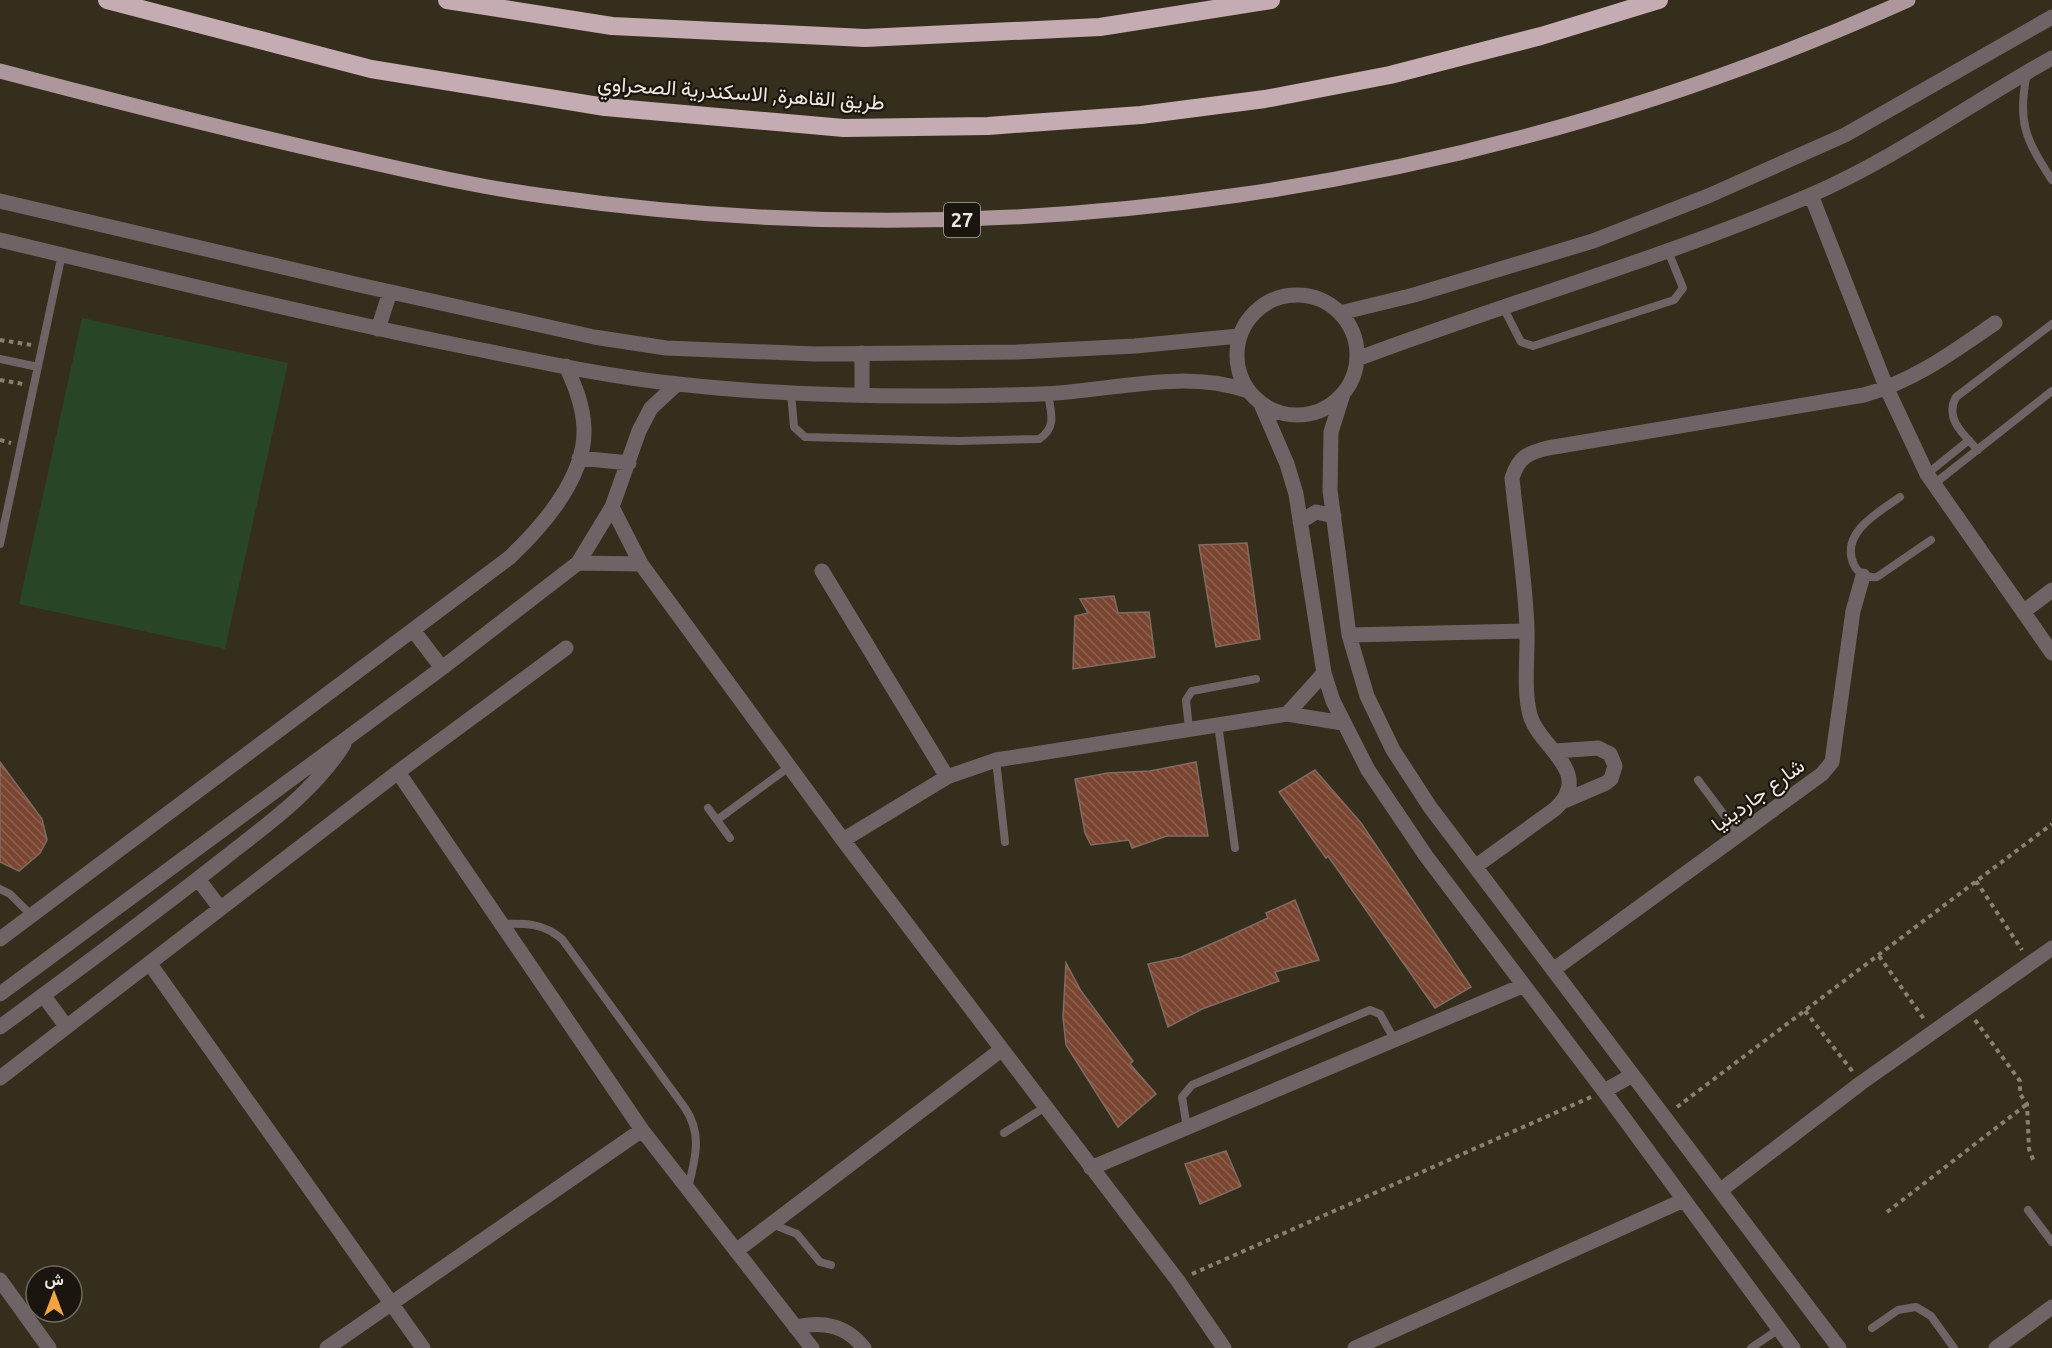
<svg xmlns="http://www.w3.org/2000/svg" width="2052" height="1348" font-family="Ubuntu,Vazirmatn,sans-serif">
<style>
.garden{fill:#284525}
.building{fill:url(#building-back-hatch);stroke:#816b62;stroke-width:1.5}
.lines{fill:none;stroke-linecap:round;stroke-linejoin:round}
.path{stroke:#888072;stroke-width:4;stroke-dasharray:4.5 4.5;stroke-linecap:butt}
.lane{stroke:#6e6466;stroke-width:8}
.street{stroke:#6e6466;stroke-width:15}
.primary{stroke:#ad979c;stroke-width:15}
.highway{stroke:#c5acb2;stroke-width:18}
.labels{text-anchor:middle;stroke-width:4.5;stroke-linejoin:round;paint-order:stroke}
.shield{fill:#1a160f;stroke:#afaaa1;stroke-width:1.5}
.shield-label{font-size:20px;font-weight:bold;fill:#efe9df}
.street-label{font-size:21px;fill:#efe9df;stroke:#1a160f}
</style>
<defs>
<pattern id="building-back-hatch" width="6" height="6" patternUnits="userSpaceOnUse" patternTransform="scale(1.5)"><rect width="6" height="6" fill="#7a4631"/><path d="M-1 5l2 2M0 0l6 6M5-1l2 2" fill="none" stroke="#8d614e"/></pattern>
</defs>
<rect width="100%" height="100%" fill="#362e1d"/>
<path class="garden" d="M82,318L288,363L225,649L19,604Z"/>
<path class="building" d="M1247,543L1260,639L1216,647L1199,545Z
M1114,596L1118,613L1149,612L1155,657L1073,669L1075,616L1088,613L1080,599Z
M0,762L42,819L47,840L40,853L19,871L0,862Z
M1196,762L1208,836H1167L1132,848L1129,840L1091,845L1085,833L1075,779L1108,773L1150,771Z
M1315,770L1361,823L1471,987L1435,1008L1328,856L1326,858L1279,792Z
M1295,900L1319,960L1275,972L1279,981L1202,1009L1168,1027L1148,964L1181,957L1225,938L1268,918L1266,913Z
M1066,963L1081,991L1133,1061L1130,1064L1156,1094L1118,1127L1066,1045L1063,1017Z
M1226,1151L1241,1186L1200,1204L1185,1164Z"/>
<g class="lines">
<path class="path" d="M0,340L32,345
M0,380L23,384
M0,440L11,443
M1976,881L2022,950
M1879,956L1924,1019
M1805,1011L1853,1072
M1975,1020L2020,1081V1094L2027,1104L2029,1149L2034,1162
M1677,1107L2052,824
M1887,1212L2027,1104
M1192,1274L1591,1097"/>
<path class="lane" d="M2027,73C2017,121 2025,139 2052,180
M1503,307L1521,342L1533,346L1674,300L1683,288L1668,251
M0,359L38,367
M791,393L794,427L805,437L958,441L1039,439C1057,428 1051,412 1048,394
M1978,450C1964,435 1944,419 1956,397L2052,324
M1927,474L1969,440
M1934,484L2052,391
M1900,497C1879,512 1839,533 1854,565C1859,575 1867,578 1877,577L1931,540
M0,544L62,254
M1218,724L1235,848
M1189,729L1186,700L1192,691L1256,679
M996,760L1005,842
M1698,780L1739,835
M708,808L730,838
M717,820L789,767
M0,889L10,894L32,916
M502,924C525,923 543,923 562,939L685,1108C703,1135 695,1159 688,1188
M1187,1128L1182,1097L1192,1085L1370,1010L1380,1014L1394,1039
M1004,1133L1045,1107
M2028,1210L2052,1242
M772,1224L797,1234L820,1262L831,1265
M1872,1328L1898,1310L1916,1307L1931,1316L1954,1348
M1751,1348L1779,1329"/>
<path class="street" d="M1811,195L1887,389L1927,474L2052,653
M0,201L355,284L594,337L666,348L815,354L1018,352L1135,346L1239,336
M0,240C151,276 301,313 452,344C527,359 602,376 678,384C795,397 922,398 1040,394C1109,392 1181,368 1248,391
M1237 355a60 60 0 1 1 120 0a60 60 0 1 1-120 0Z
M1340,313L1414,295L1593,241L1708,196L1845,135L2052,17
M378,329L390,292
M862,353V394
M1357,359C1507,302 1663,259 1811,195C1896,158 1971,103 2052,58
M1343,394L1331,432L1330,490L1349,635L1367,696L1393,750L1430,807L1839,1348
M1261,404L1287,464L1296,494L1324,673L1333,701L1368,770L1426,856L1604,1091L1793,1348
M579,458L629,463
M612,507L641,564L843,840L1178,1281L1224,1348
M1300,522L1316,512L1334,516
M578,563L641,564
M822,571L947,777
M2023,612L2052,590
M413,630L442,668
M1349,635L1527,631
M1287,714L1324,673
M1556,751L1598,748L1610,754L1615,766L1611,779L1606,783L1564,801
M398,772L642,1130L812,1348
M843,840L947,777L996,760L1287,714L1343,723
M1476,866L1555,809C1595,772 1539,748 1530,715C1523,688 1528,657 1527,628C1525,578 1517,528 1512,478C1519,457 1527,453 1548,448L1864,395C1914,381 1953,352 1995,323
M198,879L220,908
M0,939L509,558C542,527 586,477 584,428C583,405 575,386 566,366
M150,964L423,1348
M1553,970L1822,774L1832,762L1853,611L1863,576
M0,994L442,668L578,563L612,507L639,431L651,408L677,384
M43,995L66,1026
M0,1027C75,972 150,917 222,860C266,825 314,792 344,744
M0,1078L398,772L566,648
M1604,1091L1631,1076
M1091,1168L1522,986
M1721,1190L1861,1083L2052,948
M736,1251L1001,1050
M0,1280L49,1348
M795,1327C823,1321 846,1325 864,1348
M327,1348L642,1130
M1355,1348L1684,1200
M1996,1348L2052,1307"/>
<path class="primary" d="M0,71C114,101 228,130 343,156C410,171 477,187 545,196C1007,262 1483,192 1908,0"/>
<path class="highway" d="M107,0L371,69L605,107L844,128L988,126L1141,115L1265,99L1390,75L1541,36L1659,0
M447,0L612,26L865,38L1100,27L1271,0"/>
</g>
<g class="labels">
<rect class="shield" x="944" y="203" width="36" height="34" rx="4.5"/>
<g class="shield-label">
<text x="962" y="227">27</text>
</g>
<g class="street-label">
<text transform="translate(741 93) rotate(4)" y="7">طريق القاهرة, الاسكندرية الصحراوي</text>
<text transform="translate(1758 795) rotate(-36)" y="7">شارع جاردينيا</text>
</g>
</g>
<g transform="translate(54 1294)"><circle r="28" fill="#1a160f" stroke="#6f6a62" stroke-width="1.5"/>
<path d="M0-4.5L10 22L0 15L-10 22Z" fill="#f4a344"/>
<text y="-9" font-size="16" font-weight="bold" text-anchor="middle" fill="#efe9df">ش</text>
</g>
</svg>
